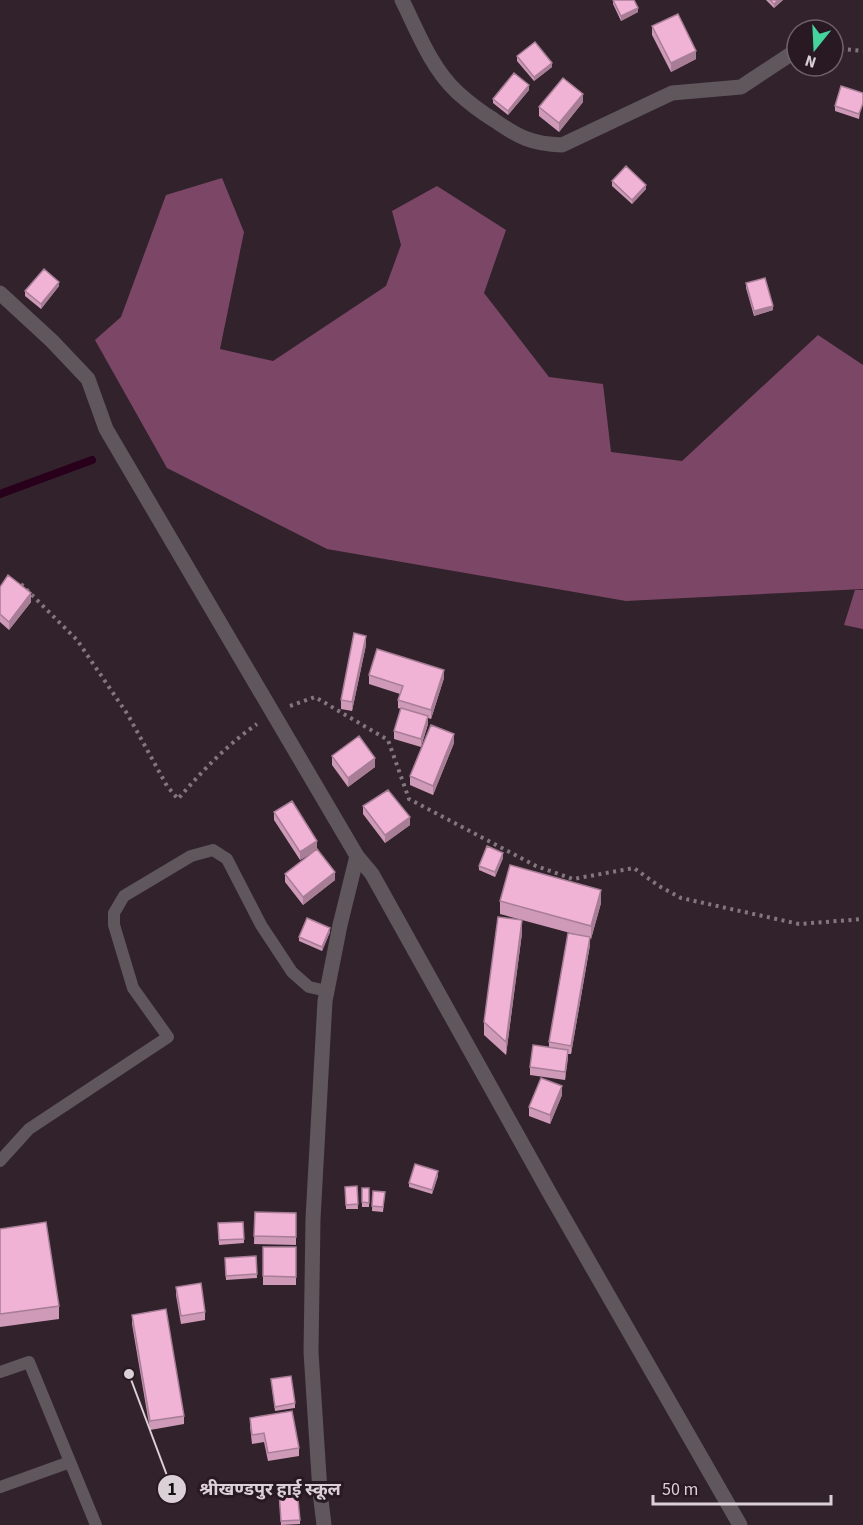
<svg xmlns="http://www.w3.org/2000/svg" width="863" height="1525" font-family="'Source Sans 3','Noto Sans Devanagari',sans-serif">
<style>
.forest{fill:#7c4767}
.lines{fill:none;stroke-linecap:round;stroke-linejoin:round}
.stream{stroke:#29001c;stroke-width:8}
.path{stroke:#84767f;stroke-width:4;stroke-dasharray:3 4.5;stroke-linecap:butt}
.service{stroke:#5f575c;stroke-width:12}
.minor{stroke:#5f575c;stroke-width:15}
.wall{fill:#ce9ab8}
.shaded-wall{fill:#a87d96}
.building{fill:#f0b3d6;stroke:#a87d96;stroke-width:1.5}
.leader{fill:none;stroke:#dbd0d6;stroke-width:2}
.callout-dot{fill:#dbd0d6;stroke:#281922;stroke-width:2}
.mark-label{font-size:18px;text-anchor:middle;font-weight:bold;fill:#111}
.callout-label{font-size:18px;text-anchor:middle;font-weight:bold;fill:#dbd0d6;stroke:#281922;stroke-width:6;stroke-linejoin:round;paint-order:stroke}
</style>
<rect width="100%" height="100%" fill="#32222c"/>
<path class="forest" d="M222,178L244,232L220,349L273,361L386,286L401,245L392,211L437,186L506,230L484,293L549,377L603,384L611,452L682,461L818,335L863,365V589L626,601L327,549L167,468L95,340L121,317L166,195Z
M855,590H863V629L844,625Z"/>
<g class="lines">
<path class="stream" d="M0,494L92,460"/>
<path class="path" d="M833,48L863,51
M21,584L77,640L128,715L167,786L178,799C202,771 227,745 257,724
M290,706L315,697L388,740L409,799L536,866L573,879L634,868L659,886L681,898L799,924L863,919"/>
<path class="service" d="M0,1161L29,1129L168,1037L133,988L114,925V913L124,896L191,856L213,850L227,859L261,925L292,972L309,987L327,991
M0,1372L29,1362L96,1525
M0,1487L70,1462"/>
<path class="minor" d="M402,0C417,30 431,68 457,92C468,102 481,112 494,120C518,137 532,144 562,145L672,93L741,87L797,50
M0,293L52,341L88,379L106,429L357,856L372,874L549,1192L740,1525
M324,1525L320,1492L311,1352L313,1219L325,1001L340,925L357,856"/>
</g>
<path class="wall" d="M613,0L638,12L621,21L613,4Z
M766,0H783L774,8Z
M652,26L696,59L671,72L652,35Z
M517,56L552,67L534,81L517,61Z
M529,90L508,115L493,103V99Z
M863,93L859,119L835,111V106Z
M583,102L559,132L539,116V107Z
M612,181L646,189L632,204L612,186Z
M746,283L773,310L754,316L746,288Z
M59,286L41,309L25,296V291Z
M0,587L31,602L9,630L0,622Z
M366,645L352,711L341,709V700Z
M369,675L444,678L431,719L428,718V724L421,747L394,739V731L401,709L398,708V700L400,694L369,684Z
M454,743L433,795L410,785V776Z
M332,756L375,767L348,787L332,765Z
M363,806L410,825L385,843L363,814Z
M274,812L317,849L335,880L303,905L285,882V874L315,851L300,860L274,820Z
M503,858L495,877L479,870V866Z
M500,901L601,903L591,939L590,938V945L571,1054H568L565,1080L530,1075V1067L549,1048V1042L574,934L500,914Z
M330,932L322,951L299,941V937Z
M522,933L506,1055L484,1035V1022Z
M562,1095L550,1124L529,1116V1107Z
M438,1176L432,1194L409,1187V1183Z
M357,1186L358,1209H346L345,1187Z
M362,1188H369V1207H362Z
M373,1191L385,1192L383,1212L372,1211Z
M255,1212L296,1213V1245L254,1244Z
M243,1222L244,1243L219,1245L218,1223Z
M0,1229L59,1306V1319L0,1327Z
M263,1247H296V1285H263Z
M256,1256L257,1278L226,1280L225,1258Z
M176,1287L205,1312V1320L181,1324L176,1295Z
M132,1315L184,1416V1424L150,1430L132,1324Z
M271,1379L295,1403V1408L275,1411Z
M250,1418L299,1448V1456L268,1461L264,1442L252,1444L250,1426Z
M279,1495L300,1520V1524L281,1525Z"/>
<path class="shaded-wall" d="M778,0H783L774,8V4Z
M638,8V12L621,21V16Z
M696,51V59L671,72V63Z
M552,63V67L534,81V77Z
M529,85V90L508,115V111Z
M583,94V102L559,132V123Z
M646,185V189L632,204V200Z
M59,282V286L41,309V304Z
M773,306V310L754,316V311Z
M31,593V602L9,630V622Z
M366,636V645L352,711V702Z
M444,670V678L431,719V710Z
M428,716V724L421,747V739Z
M454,734V743L433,795V786Z
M375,758V767L348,787V778Z
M410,817V825L385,843V835Z
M317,841V850L300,860V852Z
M503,853V858L495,877V872Z
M335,872V880L303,905V897Z
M601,890V903L591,939V926Z
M522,920V933L506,1055V1042Z
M330,928V932L322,951V947Z
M590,937V945L571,1054V1046Z
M568,1050V1059L565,1080V1072Z
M562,1086V1095L550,1124V1115Z
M438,1171V1176L432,1194V1190Z"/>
<path class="building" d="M613,0H634L638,8L621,16Z
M770,0H778L774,4Z
M678,14L696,51L671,63L652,26Z
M535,42L552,63L534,77L517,56Z
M514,73L529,85L508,111L493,99Z
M563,78L583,94L559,123L539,107Z
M841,86L863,93V103L859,114L835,106Z
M626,166L646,185L632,200L612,181Z
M44,269L59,282L41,304L25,291Z
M765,278L773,306L754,311L746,283Z
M8,575L31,593L9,622L0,614V587Z
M354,633L366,636L352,702L341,700Z
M377,649L444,670L431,710L398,700L403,686L369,675Z
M401,708L428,716L421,739L394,731Z
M431,725L454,734L433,786L410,776Z
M359,736L375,758L348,778L332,756Z
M388,790L410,817L385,835L363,806Z
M292,801L317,841L300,852L274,812Z
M487,846L503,853L495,872L479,866Z
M317,849L335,872L303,897L285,874Z
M510,865L601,890L591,926L500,901Z
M498,917L522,920L506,1042L484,1022Z
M307,918L330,928L322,947L299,937Z
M568,933L590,937L571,1046L549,1042Z
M533,1045L568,1050L565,1072L530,1067Z
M541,1078L562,1086L550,1115L529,1107Z
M415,1164L438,1171L432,1190L409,1183Z
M357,1186L358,1204L346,1205L345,1187Z
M362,1188H369V1203L362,1202Z
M373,1191L385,1192L383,1207L372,1206Z
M255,1212L296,1213V1237L254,1236Z
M46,1222L59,1306L0,1314V1229Z
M243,1222L244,1239L219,1240L218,1223Z
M263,1247H296V1277L263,1276Z
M256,1256L257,1274L226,1276L225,1258Z
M201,1283L205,1312L181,1316L176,1287Z
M166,1309L184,1416L150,1421L132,1315Z
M291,1376L295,1403L275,1407L271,1379Z
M292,1411L299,1448L268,1453L264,1433L252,1435L250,1418Z
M297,1490L300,1520L281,1521L279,1491Z"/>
<path class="leader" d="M129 1374L172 1489"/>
<g class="callout-dot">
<circle cx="129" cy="1374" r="6"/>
<circle cx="172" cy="1489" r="15"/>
</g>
<g class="mark-label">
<text x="172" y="1495">1</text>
</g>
<g class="callout-label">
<text x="270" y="1495">श्रीखण्डपुर हाई स्कूल</text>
</g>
<g transform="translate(815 48) rotate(198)"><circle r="28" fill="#281922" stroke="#70626a" stroke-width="1.5"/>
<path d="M0-4.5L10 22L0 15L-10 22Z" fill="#46d49e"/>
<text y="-9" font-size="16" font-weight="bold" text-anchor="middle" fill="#dbd0d6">N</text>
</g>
<path d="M653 1495v9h178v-9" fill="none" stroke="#dbd0d6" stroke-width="3"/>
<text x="662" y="1495" font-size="18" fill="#dbd0d6" stroke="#281922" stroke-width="4.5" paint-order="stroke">50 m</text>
</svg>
